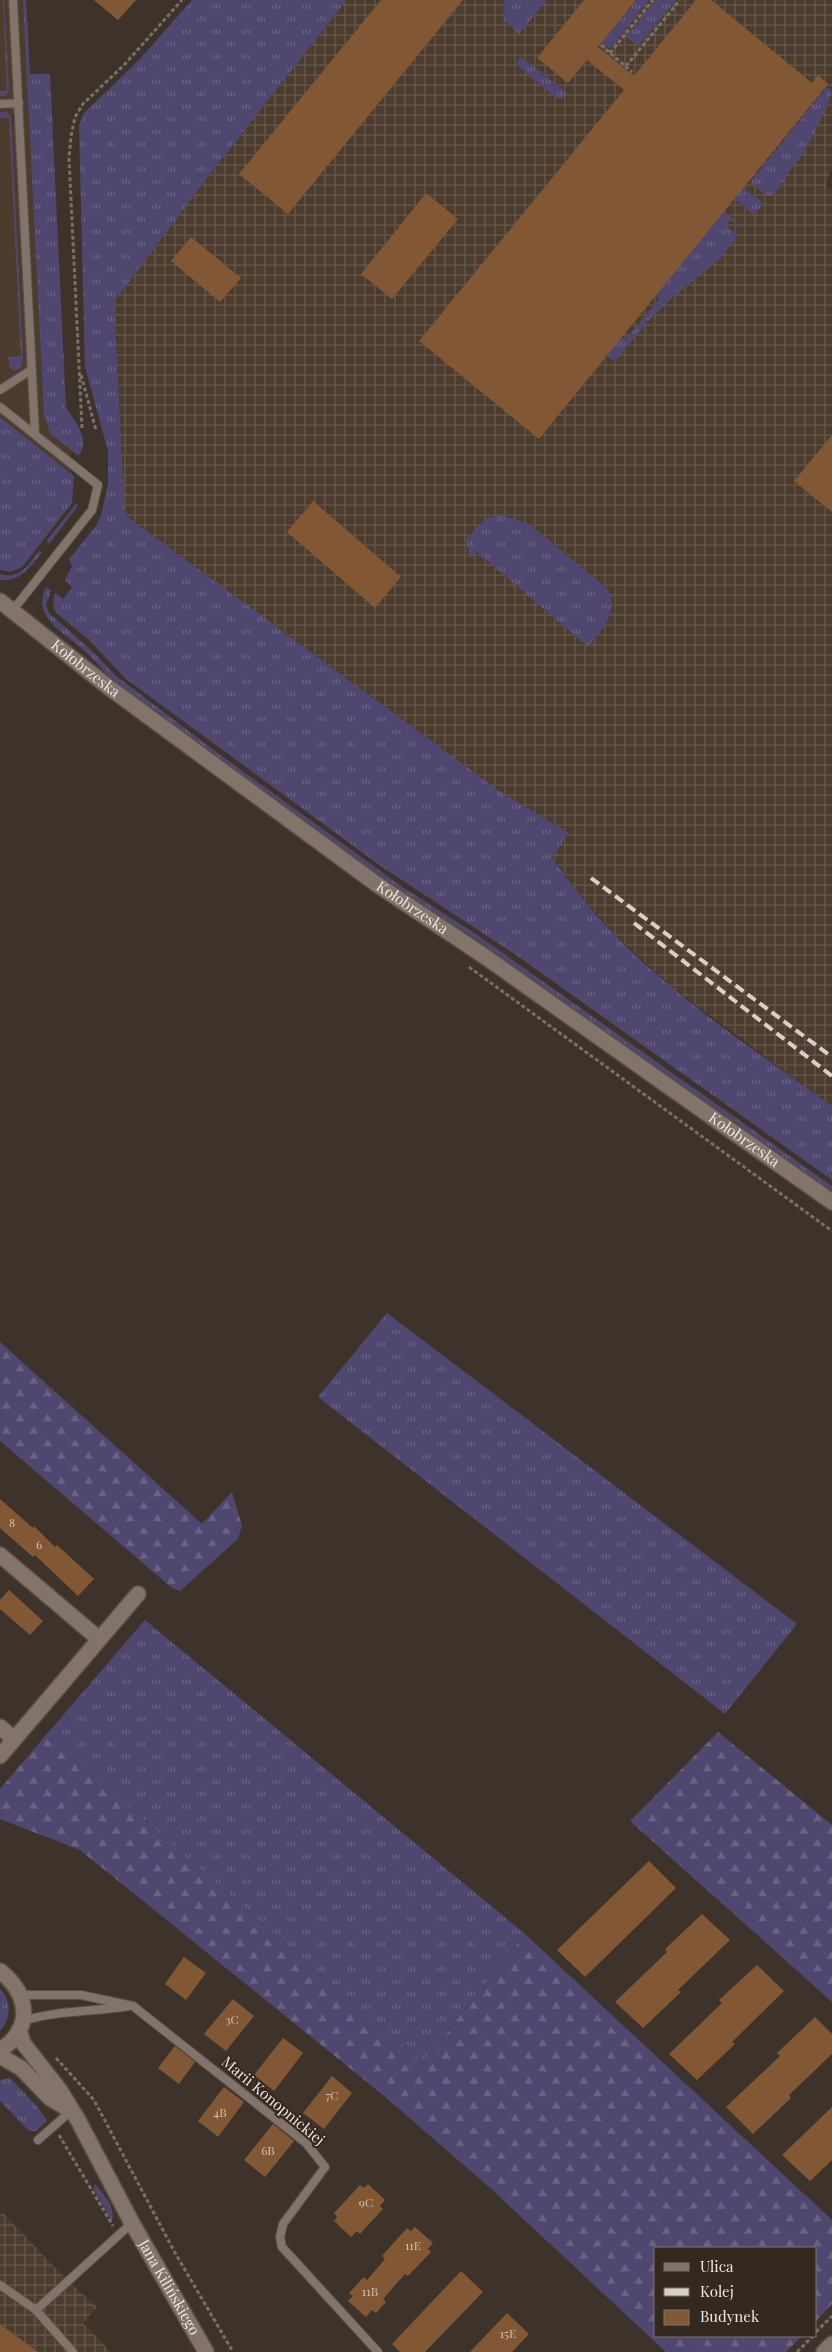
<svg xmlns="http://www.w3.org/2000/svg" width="832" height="2352" font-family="'Playfair Display',serif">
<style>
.built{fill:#4c3c2e}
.industrial{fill:url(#industrial-grid)}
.grass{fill:url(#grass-tufts)}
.forest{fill:url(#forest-firs)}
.building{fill:#825834}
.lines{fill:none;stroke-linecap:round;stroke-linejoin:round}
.lane-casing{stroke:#595048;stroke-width:10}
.street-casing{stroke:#595048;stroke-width:18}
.path{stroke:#797068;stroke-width:3;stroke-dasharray:4 2.5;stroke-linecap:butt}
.lane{stroke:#82746a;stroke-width:8}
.street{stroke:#82746a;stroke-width:15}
.rail{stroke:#d7d0c9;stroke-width:4;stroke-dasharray:10 5;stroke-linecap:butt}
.labels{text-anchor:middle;stroke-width:4;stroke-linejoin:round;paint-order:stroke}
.number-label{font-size:12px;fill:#d2c2b5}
.street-label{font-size:15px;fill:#ede6e0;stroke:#342920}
</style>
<defs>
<pattern id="industrial-grid" width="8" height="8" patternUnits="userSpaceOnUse" patternTransform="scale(1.25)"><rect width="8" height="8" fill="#4c3c2e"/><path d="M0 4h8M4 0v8" fill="none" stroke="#66584c"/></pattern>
<pattern id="grass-tufts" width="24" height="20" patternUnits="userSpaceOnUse" patternTransform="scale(1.25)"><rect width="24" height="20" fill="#4f4770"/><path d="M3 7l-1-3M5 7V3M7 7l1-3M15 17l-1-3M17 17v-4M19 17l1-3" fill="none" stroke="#696284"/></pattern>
<pattern id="forest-firs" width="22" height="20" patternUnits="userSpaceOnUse" patternTransform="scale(1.25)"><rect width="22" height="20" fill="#4f4770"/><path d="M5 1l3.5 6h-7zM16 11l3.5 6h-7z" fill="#696284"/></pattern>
</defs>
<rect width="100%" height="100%" fill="#3e332a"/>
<path class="built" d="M0,0H26L49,419L70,436L72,475L68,503L0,565Z"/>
<path class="industrial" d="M347,0H832V167L826,185L832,191V1106L674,989L614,934L581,896L552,857L569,833L498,790L125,515L114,302L211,173Z
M3,2213L68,2281L97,2307L83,2323L111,2352H0V2215Z"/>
<path class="grass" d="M3,0H4L9,91L5,96H0V91H7Z
M23,0H26L30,74H50L66,408C75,420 92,442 78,456L50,433L44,415Z
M192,0H347L211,173L114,302L125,515L498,790L569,833L552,858C572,884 591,911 614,934C679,1001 758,1052 832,1106V1180L516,955L382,867L126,679L88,639L55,612L53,602L55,593L63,599L72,587L65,580L72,566L69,559L95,527L101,516L108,483V451L85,367L79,125L84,113L139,60Z
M504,0H547L519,34L503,19Z
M637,0H649L610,49L602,42Z
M656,0H676L638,46L626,37Z
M521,56L567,93L562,98L555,97L519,67L517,62Z
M826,88L831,89C832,104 808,145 799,160C787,167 783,195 767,196L750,182Z
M0,112H6L11,117L23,360L21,367L15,371L10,368L8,357L21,356L9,118H0Z
M743,188L764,203L754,215L734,199Z
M724,211L744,229L730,220L726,225L738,236L719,260L672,298L647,322L615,362L607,355L622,337L626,339L659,299L656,295Z
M0,417L74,476L72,503L23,566L11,572L0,570Z
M76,504H78L75,510L49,544L47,540Z
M500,515L528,523L607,588C620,612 603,629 588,647L477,552L472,558L470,556L466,539L485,519Z
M39,551L42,552C30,568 22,581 0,580V574C20,580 28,565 39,551Z
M46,587L51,590L46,605L49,613L91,650L115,675L215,751L401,886L476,934L832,1186V1192L474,938L409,898L367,868L119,686C108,676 98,664 87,653C69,635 30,619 46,587Z
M387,1313L797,1624L725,1714L318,1397Z
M145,1620L525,1934L423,2063L46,1735Z
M0,1989C12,2000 11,2020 0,2031Z
M10,2078L36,2105L47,2121L36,2131H29L0,2101V2080Z
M95,2184C105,2197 115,2204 112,2221L93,2188Z"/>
<path class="forest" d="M0,1342L202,1524L232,1492L242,1526L238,1539L180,1591L172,1588L0,1441Z
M718,1732L832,1825V2002L630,1821Z
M46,1735L423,2063L525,1934L832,2220V2304L816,2321V2248H656V2336H802L786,2352H666L489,2187L383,2095L80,1850L0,1819V1789Z"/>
<path class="building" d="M94,0H136L118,20Z
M381,0H463L288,214L239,174Z
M584,0H636L598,47L634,76L696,0H711L812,83L818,75L828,84L539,439L419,341L624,90L587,60L568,83L537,58Z
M426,193L458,219L392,299L361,274Z
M191,237L241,278L220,302L171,261Z
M832,435V512L794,481Z
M313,501L401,577L375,608L287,532Z
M0,1499L33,1528L34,1526L55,1547L57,1545L94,1579L78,1596L35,1555L33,1557L0,1528Z
M9,1590L43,1621L30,1635L0,1609V1600Z
M649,1861L676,1888L585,1977L557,1950Z
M702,1914L730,1940L678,1990L681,1992L643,2028L615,2002L667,1952L665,1949Z
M184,1957L206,1973L186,2000L165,1984Z
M757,1965L784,1991L732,2042L735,2044L697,2080L669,2054L722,2003L719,2000Z
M233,1999L254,2016L226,2051L204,2034Z
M815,2017L832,2034V2054L789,2095L791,2098L753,2134L726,2107L780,2056L777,2053Z
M283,2038L303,2053L274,2091L254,2075Z
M175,2046L195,2062L179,2084L158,2068Z
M332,2076L352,2093L324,2129L303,2113Z
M224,2087L244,2102L218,2137L198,2121Z
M832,2107V2160L810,2181L782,2155Z
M273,2124L294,2141L265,2177L244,2160Z
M368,2184L385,2200L380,2206L383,2209L360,2234L357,2231L351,2237L334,2221L337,2217L334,2213L360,2185L364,2188Z
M415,2227L433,2243L428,2249L431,2252L408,2276L405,2274L383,2299L386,2302L376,2313L372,2310L366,2317L348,2301L353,2296L349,2293L364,2277L367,2280L385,2259L382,2256L407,2228L411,2231Z
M461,2271L483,2292L425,2352H400L392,2344Z
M507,2313L529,2334L512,2352H470Z
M0,2324L38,2352H0Z"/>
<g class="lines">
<g class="lane-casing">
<path id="lane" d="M13,0L35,434
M0,104L19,103
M0,390L31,370
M0,407L98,485L92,510L13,610
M21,1995H81L133,2006L306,2143L325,2167L283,2224L280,2237L282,2247L378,2352
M23,2021C58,2010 93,2012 129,2006
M38,2140L71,2111
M0,2285L36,2310L73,2352
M36,2310L132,2223"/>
</g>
<g class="street-casing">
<g id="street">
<path id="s1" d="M0,601L107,686L375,883L487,958L832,1202"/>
<path d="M0,1555L99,1639"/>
<path d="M0,1727L14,1739"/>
<path d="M0,1756L138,1594"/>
<path d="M0,1971C29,1994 34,2029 0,2050"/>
<path id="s2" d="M19,2030L23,2043L59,2089L78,2120L132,2223L206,2352"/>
<path d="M0,2056L21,2068L50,2098L70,2110"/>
<path d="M824,2352L832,2344"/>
</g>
</g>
<path class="path" d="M601,45L632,72
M610,53L653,0
M626,66L680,0
M81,375L96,430
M82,428L69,158L71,136L75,117L83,104L125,64L182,0
M469,967L832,1231
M56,2058L94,2100L174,2251L233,2352
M59,2135L113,2226
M816,2332L832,2316
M797,2352L813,2336"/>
<use href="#lane" class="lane"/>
<use href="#street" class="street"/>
<path class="rail" d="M591,878L832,1057
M634,923L832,1076"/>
</g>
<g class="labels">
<g class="number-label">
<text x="12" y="1527">8</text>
<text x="39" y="1549">6</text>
<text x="232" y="2024">3C</text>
<text x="332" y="2100">7C</text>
<text x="220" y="2117">4B</text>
<text x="268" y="2155">6B</text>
<text x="366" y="2207">9C</text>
<text x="413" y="2250">11E</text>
<text x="370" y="2296">11B</text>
<text x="508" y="2338">15E</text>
</g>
<g class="street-label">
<text dy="5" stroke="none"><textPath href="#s1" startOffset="109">Kołobrzeska</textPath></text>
<text dy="5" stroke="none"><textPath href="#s1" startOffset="514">Kołobrzeska</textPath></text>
<text dy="5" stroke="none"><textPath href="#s1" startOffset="919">Kołobrzeska</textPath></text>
<text transform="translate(273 2101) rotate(40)" y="5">Marii Konopnickiej</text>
<text dy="5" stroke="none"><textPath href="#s2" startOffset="299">Jana Kilińskiego</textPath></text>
</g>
</g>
<rect x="654" y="2247" width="162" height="90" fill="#342920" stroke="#7e756d"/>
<rect x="664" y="2263" width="25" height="8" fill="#82746a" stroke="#7e756d"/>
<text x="700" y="2272" font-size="15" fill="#ede6e0">Ulica</text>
<rect x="664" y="2288" width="25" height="8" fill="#d7d0c9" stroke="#7e756d"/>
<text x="700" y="2297" font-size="15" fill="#ede6e0">Kolej</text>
<rect x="664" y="2310" width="25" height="15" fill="#825834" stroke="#7e756d"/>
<text x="700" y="2322" font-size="15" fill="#ede6e0">Budynek</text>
</svg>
